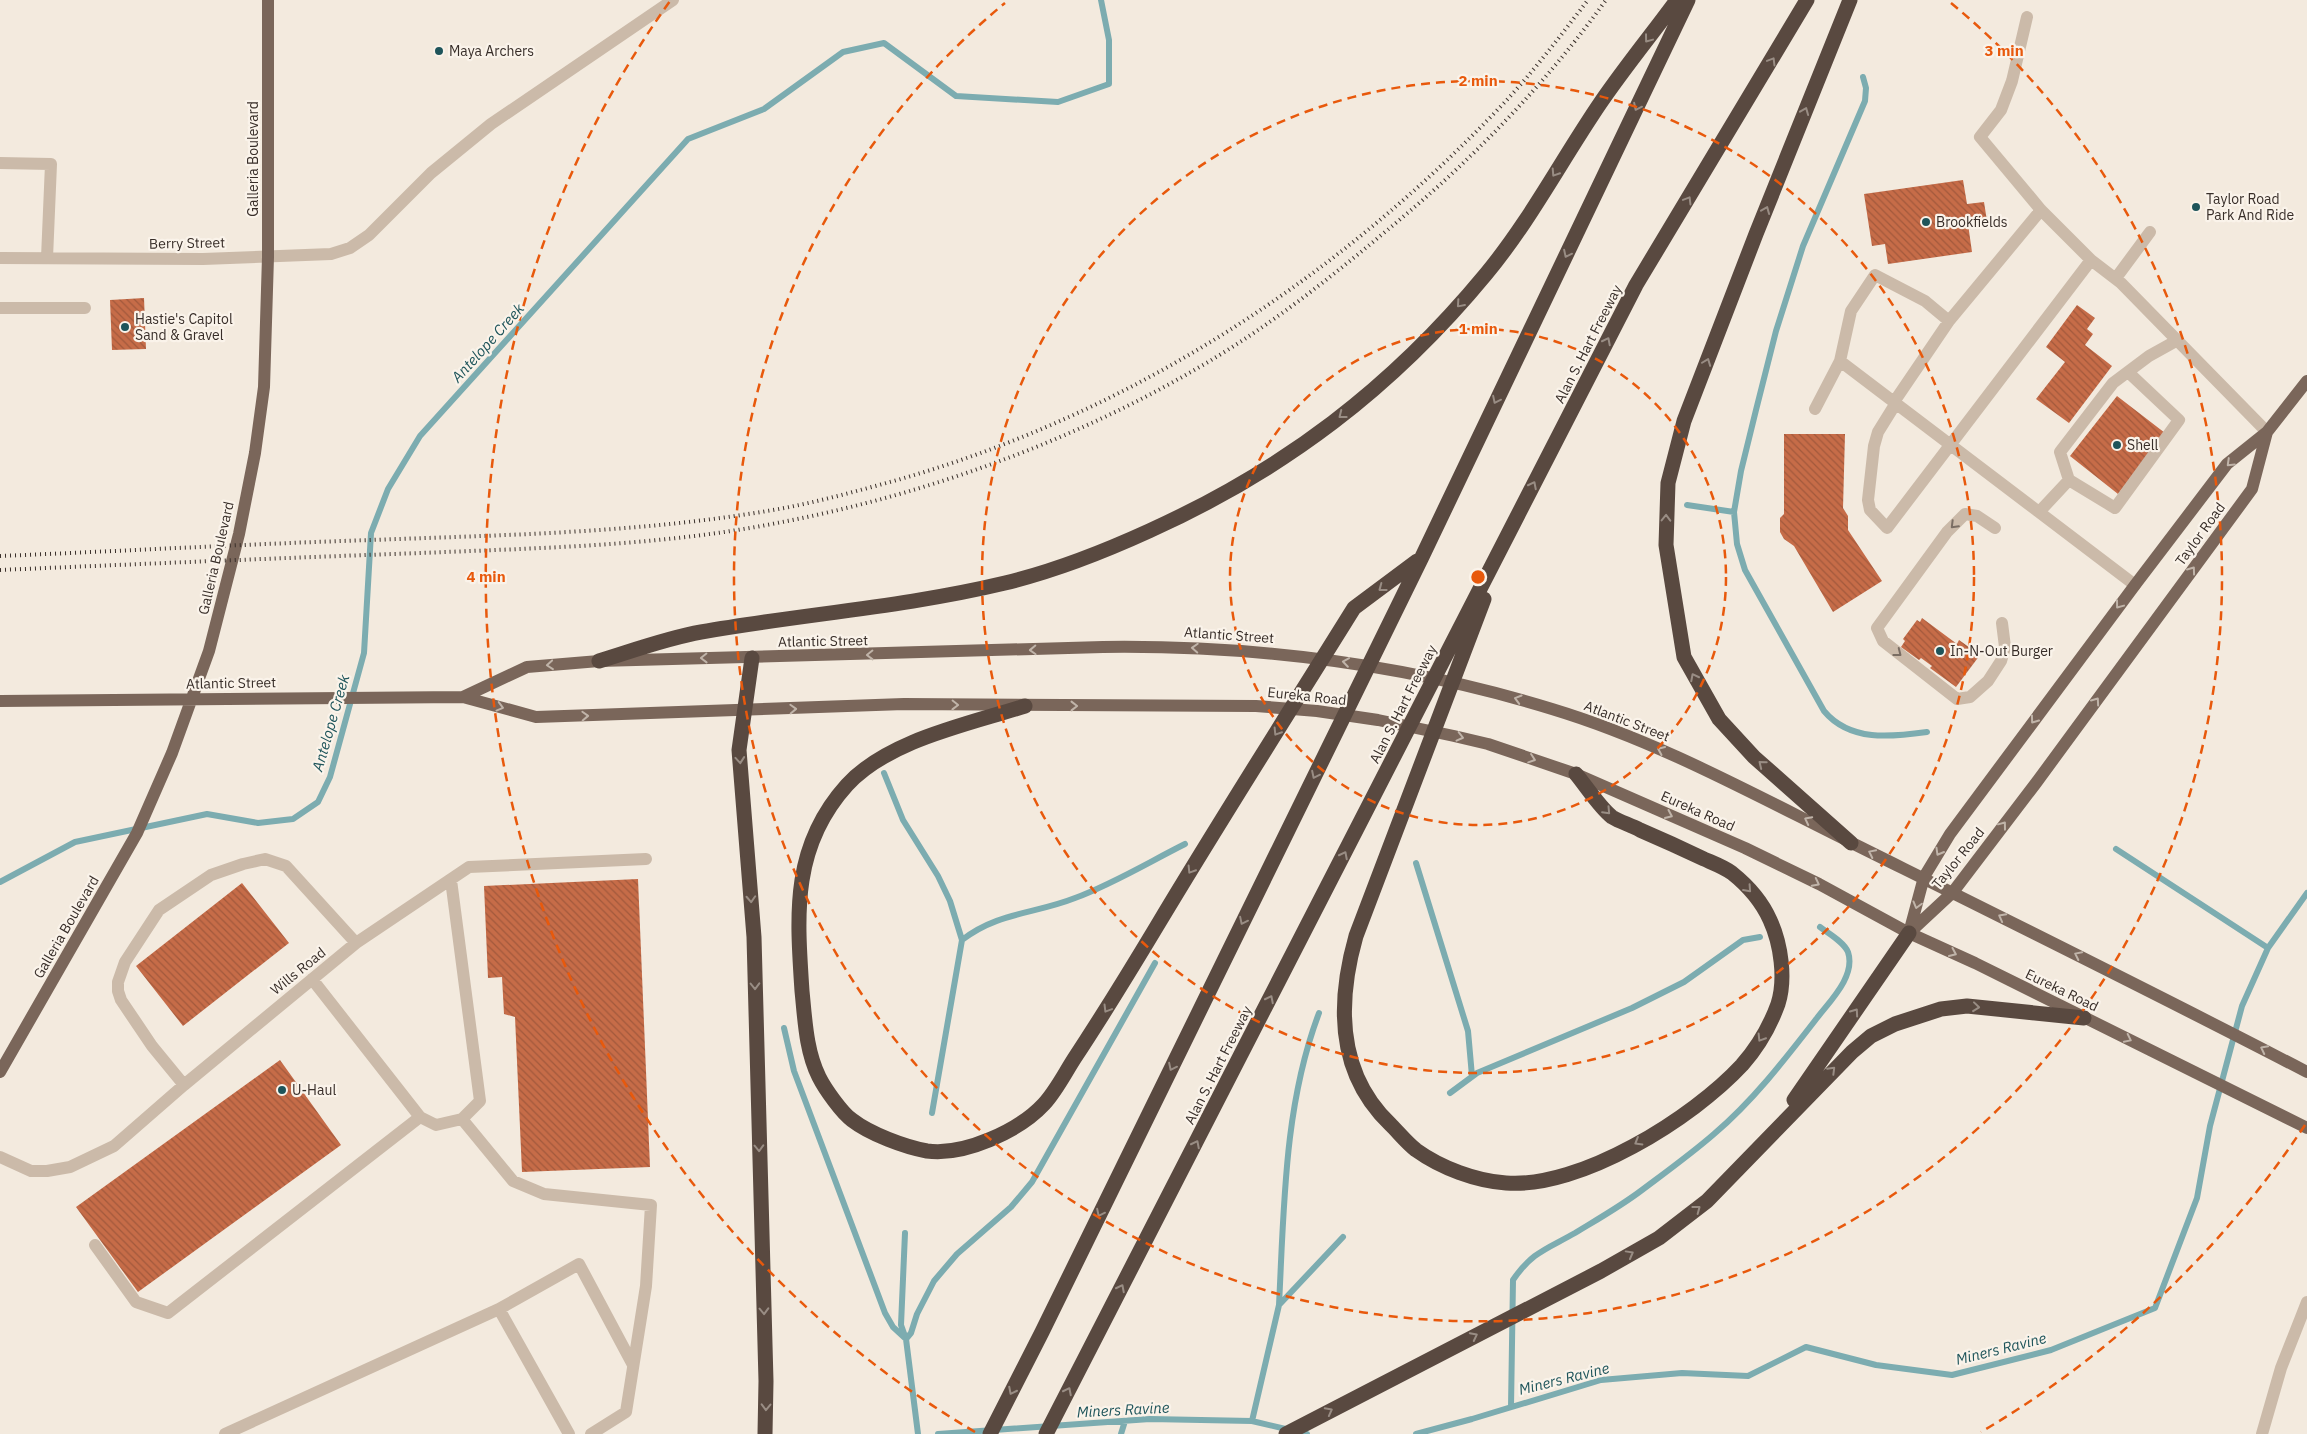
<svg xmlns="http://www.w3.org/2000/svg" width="2307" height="1434" font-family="'IBM Plex Sans',sans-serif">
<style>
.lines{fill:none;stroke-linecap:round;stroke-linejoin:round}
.stream{stroke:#7cacb0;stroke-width:6}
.building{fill:url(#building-back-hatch)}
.minor{stroke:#cbbaa9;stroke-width:12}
.major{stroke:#7a665a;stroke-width:12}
.highway{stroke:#594940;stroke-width:15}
.rail{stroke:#382e29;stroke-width:4;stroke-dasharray:1 4;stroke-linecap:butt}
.oneway{stroke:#998d84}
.oneway2{stroke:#c0b4a9}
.oneway3{stroke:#7a6d63}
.ring{fill:none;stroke:#e8590c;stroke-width:2.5;stroke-dasharray:9 6}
.poi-dot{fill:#1e545a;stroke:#faf3ea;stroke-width:2}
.labels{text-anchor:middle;stroke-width:4.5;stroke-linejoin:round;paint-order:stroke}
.poi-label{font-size:14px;fill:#382e29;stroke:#faf3ea;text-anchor:start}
.street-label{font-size:14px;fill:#382e29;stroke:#faf3ea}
.water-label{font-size:15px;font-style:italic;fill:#1e545a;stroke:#faf3ea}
.centre{fill:#e8590c;stroke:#faf3ea;stroke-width:2.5}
.ring-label{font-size:15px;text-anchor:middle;font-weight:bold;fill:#e8590c;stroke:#faf3ea;stroke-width:4.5;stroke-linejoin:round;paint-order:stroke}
</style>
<defs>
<pattern id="building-back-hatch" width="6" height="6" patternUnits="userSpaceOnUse" patternTransform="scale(1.25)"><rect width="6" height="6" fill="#c66c48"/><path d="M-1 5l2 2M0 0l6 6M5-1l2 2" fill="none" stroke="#a2593c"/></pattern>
</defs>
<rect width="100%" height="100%" fill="#f3eade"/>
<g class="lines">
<path class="stream" d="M1863,77L1866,88L1865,101L1803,246L1776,331L1756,410L1741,471L1734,512L1737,544L1745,570L1824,711C1850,742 1891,737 1927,732
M1687,505L1734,512
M884,773L903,820L938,876L950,901L962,940
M2116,849L2268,948
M1416,863L1468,1031L1472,1076
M0,882L75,842L207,814L258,823L293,819L318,802L330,777L364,653L371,533L388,489L420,436L688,139L764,109L843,52L884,43L956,96L1058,102L1109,84V40L1101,0
M784,1028L794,1071L885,1313L893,1327L906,1339L911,1333L917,1314L934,1281L957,1254L1011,1207L1032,1182L1155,963
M1450,1093L1477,1073L1632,1008L1684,982L1743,940L1760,937
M932,1113L962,940C998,912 1035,914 1075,898C1113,884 1149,862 1185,844
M905,1233L901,1325L906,1339L918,1434
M1279,1305C1284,1208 1284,1105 1319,1013
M1511,1407L1513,1280C1532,1252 1547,1249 1575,1233C1598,1219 1621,1206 1642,1190C1666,1172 1691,1154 1714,1134C1753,1101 1786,1058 1817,1018C1830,1001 1856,976 1848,952C1844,942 1828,933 1820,927
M1252,1421L1279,1305L1343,1237
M938,1434L1150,1419L1252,1421L1307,1434
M1121,1434L1125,1421
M1416,1434L1472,1419L1601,1380L1682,1373L1748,1376L1806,1347L1876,1365L1952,1375L2051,1350L2155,1308L2197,1198L2210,1126L2242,1006L2268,948L2307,893"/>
</g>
<path class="building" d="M1963,180L1967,204L1984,202L1987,221L1968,224L1972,252L1888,264L1885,244L1872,246L1864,194Z
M144,298L146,349L112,350L110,300Z
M2077,305L2095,318L2087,329L2093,334L2085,345L2112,366L2069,423L2036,399L2065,362L2046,347Z
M2117,396L2165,433L2118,494L2070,456Z
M1784,434H1845L1843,508L1848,516V530L1882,581L1833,612L1794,546L1784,539L1780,532V518L1784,514Z
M1922,618L1957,644L1959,640L1980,655L1956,687L1930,668L1932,666L1921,658L1919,660L1901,647L1905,641L1903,639L1917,620L1920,622Z
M638,879L650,1167L522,1172L515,1017L504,1014L502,977L488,978L484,886Z
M242,883L289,943L183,1026L136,966Z
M280,1060L341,1145L138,1292L76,1207Z"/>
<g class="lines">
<path class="minor" d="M2027,17L2012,81L2001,110L1980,137L2041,210L2091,260L2121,283L2267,432
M0,163L51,164L47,258
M0,258L203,259L331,254L350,248L369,235L431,173L491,124L673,0
M2116,278L2150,232
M0,308H85
M1840,361L2135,585
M1894,402L1949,321L2041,210
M1896,403L1878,432L1874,446L1868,500L1870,510L1887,528L2091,260
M1815,409L1840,361L1851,311L1875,275L1925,301L1949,321
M2069,480L2060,452L2113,383L2149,356L2176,341
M2040,511L2069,480L2115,508L2179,420L2128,372
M1995,528L1977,516L1965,514L1947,532L1877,628L1883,641L1957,699L1970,697L1988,681L2001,661L2005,647L2002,623
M312,979L420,1117L436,1125L462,1119L480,1101L451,880
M184,1085L152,1046L121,1000L118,991V982L125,962L159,910L211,875L243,864L265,859L286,866L356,943
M462,1119L513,1181L544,1194L651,1205L646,1286L626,1412L591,1434
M0,1157L31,1171H47L70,1167L114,1146L184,1085L356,943L469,867L646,859
M95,1245L136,1302L168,1313L420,1117
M225,1434L499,1309
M569,1434L499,1309L579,1264L633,1365
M2262,1434L2281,1368L2307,1302"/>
<path class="major" d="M463,697L527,667L599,661L1103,647C1256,645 1405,664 1552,709C1658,741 1755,795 1854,844C2005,919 2157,994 2307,1072
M0,701L463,697L536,717L904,704L1256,706L1317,711L1378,720L1454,736L1488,744L1576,774L1745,848L1819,884L1909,933L1975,963L2307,1128
M1910,932L1953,892L2036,783L2252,489L2267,432
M1909,933L1924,877L1950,834L2135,585L2227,464L2267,432L2307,381
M0,1072L137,833L172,753L209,651L239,534L255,453L264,387L268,257V0"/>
<path class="highway" d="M1850,0L1756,234L1684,421L1668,483L1666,545L1684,657L1719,719L1754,757L1851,843
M1484,599L1356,936C1337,1003 1337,1074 1391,1125C1399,1133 1407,1143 1416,1150C1441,1168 1476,1181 1506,1183C1580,1189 1693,1118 1742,1065C1757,1048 1770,1026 1778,1004C1786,979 1781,944 1770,920C1762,902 1747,885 1732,873C1724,867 1713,863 1704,859C1683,849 1661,839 1640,830C1631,825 1620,822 1612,817C1600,808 1586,786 1576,774
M752,658L739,750L754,937L766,1381L765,1434
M599,661C632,651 667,638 701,632C803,614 905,607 1005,583C1055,571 1103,552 1149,531C1284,470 1392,388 1486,274C1530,221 1562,159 1601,102C1625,67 1652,34 1677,0
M1025,706C969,724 888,740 847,785C791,847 797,915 802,991C805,1020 806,1051 819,1077C825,1089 842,1113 852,1120C870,1134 905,1147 927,1151C964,1156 1019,1131 1044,1104C1056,1091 1065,1073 1074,1059C1103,1015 1130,971 1157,926C1221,819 1288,714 1354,608L1417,561
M1794,1100L1909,933
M990,1434L1042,1332L1421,559L1688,0
M1046,1434L1636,285L1807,0
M1286,1434L1601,1271L1659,1238L1707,1201L1852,1052L1871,1036L1895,1024L1941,1009L1967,1006L2084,1018"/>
<path class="rail" d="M0,556C124,551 247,544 371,540C503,535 636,533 767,511C805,505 842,495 879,485C1119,421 1334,283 1504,103C1534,71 1561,35 1588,0
M0,570C140,564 280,558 421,553C539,548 660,546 777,523C921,496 1069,443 1196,369C1266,329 1329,279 1391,227C1471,161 1545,85 1606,0"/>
</g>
<defs><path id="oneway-chevron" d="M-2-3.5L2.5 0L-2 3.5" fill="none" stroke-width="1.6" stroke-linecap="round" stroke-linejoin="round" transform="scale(1.25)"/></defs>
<g class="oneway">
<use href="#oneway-chevron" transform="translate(1648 39) rotate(127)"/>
<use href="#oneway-chevron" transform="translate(1772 61) rotate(-59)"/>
<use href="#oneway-chevron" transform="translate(1637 107) rotate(116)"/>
<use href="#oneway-chevron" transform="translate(1805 111) rotate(-68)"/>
<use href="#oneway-chevron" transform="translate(1555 173) rotate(123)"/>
<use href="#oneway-chevron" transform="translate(1688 200) rotate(-59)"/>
<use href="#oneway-chevron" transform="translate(1766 210) rotate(-68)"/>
<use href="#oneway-chevron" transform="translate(1567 254) rotate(116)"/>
<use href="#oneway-chevron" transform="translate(1460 304) rotate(131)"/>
<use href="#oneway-chevron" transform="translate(1607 341) rotate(-63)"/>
<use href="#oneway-chevron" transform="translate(1707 362) rotate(-69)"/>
<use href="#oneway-chevron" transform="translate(1496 400) rotate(116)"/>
<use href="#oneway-chevron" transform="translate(1342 415) rotate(142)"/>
<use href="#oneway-chevron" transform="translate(1533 485) rotate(-63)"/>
<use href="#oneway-chevron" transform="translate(1666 518) rotate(-89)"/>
<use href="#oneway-chevron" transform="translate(1382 588) rotate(143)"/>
<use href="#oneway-chevron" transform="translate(1694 677) rotate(-117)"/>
<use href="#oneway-chevron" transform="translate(1277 732) rotate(122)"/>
<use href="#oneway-chevron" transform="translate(740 760) rotate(85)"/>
<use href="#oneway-chevron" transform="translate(1762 764) rotate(-141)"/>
<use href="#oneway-chevron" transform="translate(1315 775) rotate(116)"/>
<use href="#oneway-chevron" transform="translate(1607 811) rotate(47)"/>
<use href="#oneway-chevron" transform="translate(1344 855) rotate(-63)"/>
<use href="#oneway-chevron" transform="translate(1191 870) rotate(122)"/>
<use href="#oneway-chevron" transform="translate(1748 889) rotate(48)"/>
<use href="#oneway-chevron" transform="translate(751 899) rotate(87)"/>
<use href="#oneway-chevron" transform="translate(1243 921) rotate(116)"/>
<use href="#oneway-chevron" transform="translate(755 986) rotate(89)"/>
<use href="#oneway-chevron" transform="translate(1270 999) rotate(-63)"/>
<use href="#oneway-chevron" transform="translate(1976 1007) rotate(6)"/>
<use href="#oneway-chevron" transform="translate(1107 1009) rotate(121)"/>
<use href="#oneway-chevron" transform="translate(1855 1012) rotate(-55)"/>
<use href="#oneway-chevron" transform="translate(1761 1038) rotate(122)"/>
<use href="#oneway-chevron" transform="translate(1172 1067) rotate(116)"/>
<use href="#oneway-chevron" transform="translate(1832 1070) rotate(-45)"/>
<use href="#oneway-chevron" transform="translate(1638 1142) rotate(149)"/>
<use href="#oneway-chevron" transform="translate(1196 1144) rotate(-63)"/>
<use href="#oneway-chevron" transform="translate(759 1148) rotate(88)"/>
<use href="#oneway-chevron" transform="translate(1697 1209) rotate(-37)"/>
<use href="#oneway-chevron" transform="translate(1100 1213) rotate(116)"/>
<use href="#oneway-chevron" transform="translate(1630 1254) rotate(-29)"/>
<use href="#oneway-chevron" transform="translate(1121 1288) rotate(-63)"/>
<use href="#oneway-chevron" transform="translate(764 1311) rotate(88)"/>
<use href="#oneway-chevron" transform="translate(1474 1336) rotate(-27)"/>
<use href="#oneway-chevron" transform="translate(1012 1391) rotate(117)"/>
<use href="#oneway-chevron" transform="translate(1068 1391) rotate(-63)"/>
<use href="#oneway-chevron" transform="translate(766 1407) rotate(91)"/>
<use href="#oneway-chevron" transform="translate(1329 1411) rotate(-28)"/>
</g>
<g class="oneway2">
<use href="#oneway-chevron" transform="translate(2230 463) rotate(136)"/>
<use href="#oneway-chevron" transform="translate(2192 570) rotate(-54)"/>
<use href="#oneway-chevron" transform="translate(2119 605) rotate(127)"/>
<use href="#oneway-chevron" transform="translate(1195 648) rotate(-177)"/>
<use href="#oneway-chevron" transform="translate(1033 650) rotate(178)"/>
<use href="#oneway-chevron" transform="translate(870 655) rotate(179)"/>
<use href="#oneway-chevron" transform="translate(704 658) rotate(179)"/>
<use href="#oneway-chevron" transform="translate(1346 662) rotate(-172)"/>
<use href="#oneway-chevron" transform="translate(550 665) rotate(175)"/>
<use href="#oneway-chevron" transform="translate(1518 699) rotate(-164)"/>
<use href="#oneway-chevron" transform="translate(2096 701) rotate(-55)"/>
<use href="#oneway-chevron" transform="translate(955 705) rotate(1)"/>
<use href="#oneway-chevron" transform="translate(1074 706)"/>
<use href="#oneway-chevron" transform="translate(500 707) rotate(15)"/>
<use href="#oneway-chevron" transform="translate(793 709) rotate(-2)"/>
<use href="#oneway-chevron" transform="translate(585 716) rotate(-2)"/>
<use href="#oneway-chevron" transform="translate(2034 720) rotate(126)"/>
<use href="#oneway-chevron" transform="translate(1460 737) rotate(14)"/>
<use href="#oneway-chevron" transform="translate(1661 750) rotate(-156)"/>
<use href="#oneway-chevron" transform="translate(1532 759) rotate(19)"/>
<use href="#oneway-chevron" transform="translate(1669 815) rotate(24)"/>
<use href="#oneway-chevron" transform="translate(1808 820) rotate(-153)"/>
<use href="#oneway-chevron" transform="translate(2003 825) rotate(-53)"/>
<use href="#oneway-chevron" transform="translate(1939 852) rotate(120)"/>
<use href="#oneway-chevron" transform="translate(1872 853) rotate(-154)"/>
<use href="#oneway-chevron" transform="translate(1816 883) rotate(27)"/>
<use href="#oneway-chevron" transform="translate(1917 905) rotate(105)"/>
<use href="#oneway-chevron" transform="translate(2002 917) rotate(-152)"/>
<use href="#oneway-chevron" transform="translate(1953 953) rotate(24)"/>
<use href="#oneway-chevron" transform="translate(2078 955) rotate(-154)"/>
<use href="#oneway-chevron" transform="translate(2128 1039) rotate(26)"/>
<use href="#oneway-chevron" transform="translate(2264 1049) rotate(-153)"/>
</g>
<g class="oneway3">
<use href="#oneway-chevron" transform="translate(1954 525) rotate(135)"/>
<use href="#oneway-chevron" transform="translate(1898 653) rotate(38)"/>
</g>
<g class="ring">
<circle cx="1478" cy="577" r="248"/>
<circle cx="1478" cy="577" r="496"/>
<path d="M1951 3A744 744 0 1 1 1005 3"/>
<path d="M2305 1125A992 992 0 0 1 1981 1432M975 1432A992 992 0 0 1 670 1"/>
</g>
<g class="poi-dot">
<circle cx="439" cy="51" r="5"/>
<circle cx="2196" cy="207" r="5"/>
<circle cx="1926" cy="222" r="5"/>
<circle cx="125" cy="327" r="5"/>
<circle cx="2117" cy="445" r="5"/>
<circle cx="1940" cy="651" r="5"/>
<circle cx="282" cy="1090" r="5"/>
</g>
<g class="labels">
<g class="poi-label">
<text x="449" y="56">Maya Archers</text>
<text x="2206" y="204">Taylor Road<tspan x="2206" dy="16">Park And Ride</tspan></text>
<text x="1936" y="227">Brookfields</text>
<text x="135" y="324">Hastie's Capitol<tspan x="135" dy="16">Sand &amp; Gravel</tspan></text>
<text x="2127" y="450">Shell</text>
<text x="1950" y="656">In-N-Out Burger</text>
<text x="292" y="1095">U-Haul</text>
</g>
<g class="street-label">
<text transform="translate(253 159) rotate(-90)" y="5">Galleria Boulevard</text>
<text transform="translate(187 243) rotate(-1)" y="5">Berry Street</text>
<text transform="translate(1588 344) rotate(-63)" y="5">Alan S. Hart Freeway</text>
<text transform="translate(2200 534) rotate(-54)" y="5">Taylor Road</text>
<text transform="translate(216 558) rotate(-77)" y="5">Galleria Boulevard</text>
<text transform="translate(1229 635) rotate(4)" y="5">Atlantic Street</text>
<text transform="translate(823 641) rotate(-1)" y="5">Atlantic Street</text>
<text transform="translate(231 683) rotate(-1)" y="5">Atlantic Street</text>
<text transform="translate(1307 696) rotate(6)" y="5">Eureka Road</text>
<text transform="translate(1403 704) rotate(-63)" y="5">Alan S. Hart Freeway</text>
<text transform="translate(1627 721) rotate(21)" y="5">Atlantic Street</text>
<text transform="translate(1698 811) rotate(24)" y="5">Eureka Road</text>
<text transform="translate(1958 858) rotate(-51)" y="5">Taylor Road</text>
<text transform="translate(66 927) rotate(-60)" y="5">Galleria Boulevard</text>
<text transform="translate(298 971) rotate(-39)" y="5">Wills Road</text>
<text transform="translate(2062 990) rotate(26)" y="5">Eureka Road</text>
<text transform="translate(1218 1065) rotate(-63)" y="5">Alan S. Hart Freeway</text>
</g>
<g class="water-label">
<text transform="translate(488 343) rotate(-48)" y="5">Antelope Creek</text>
<text transform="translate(331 723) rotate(-74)" y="5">Antelope Creek</text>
<text transform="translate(2001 1349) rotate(-14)" y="5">Miners Ravine</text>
<text transform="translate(1564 1379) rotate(-14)" y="5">Miners Ravine</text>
<text transform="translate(1123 1410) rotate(-3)" y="5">Miners Ravine</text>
</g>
</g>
<circle cx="1478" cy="577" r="8" class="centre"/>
<g class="ring-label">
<text x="2004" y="56">3 min</text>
<text x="1478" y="86">2 min</text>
<text x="1478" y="334">1 min</text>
<text x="486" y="582">4 min</text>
</g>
</svg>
